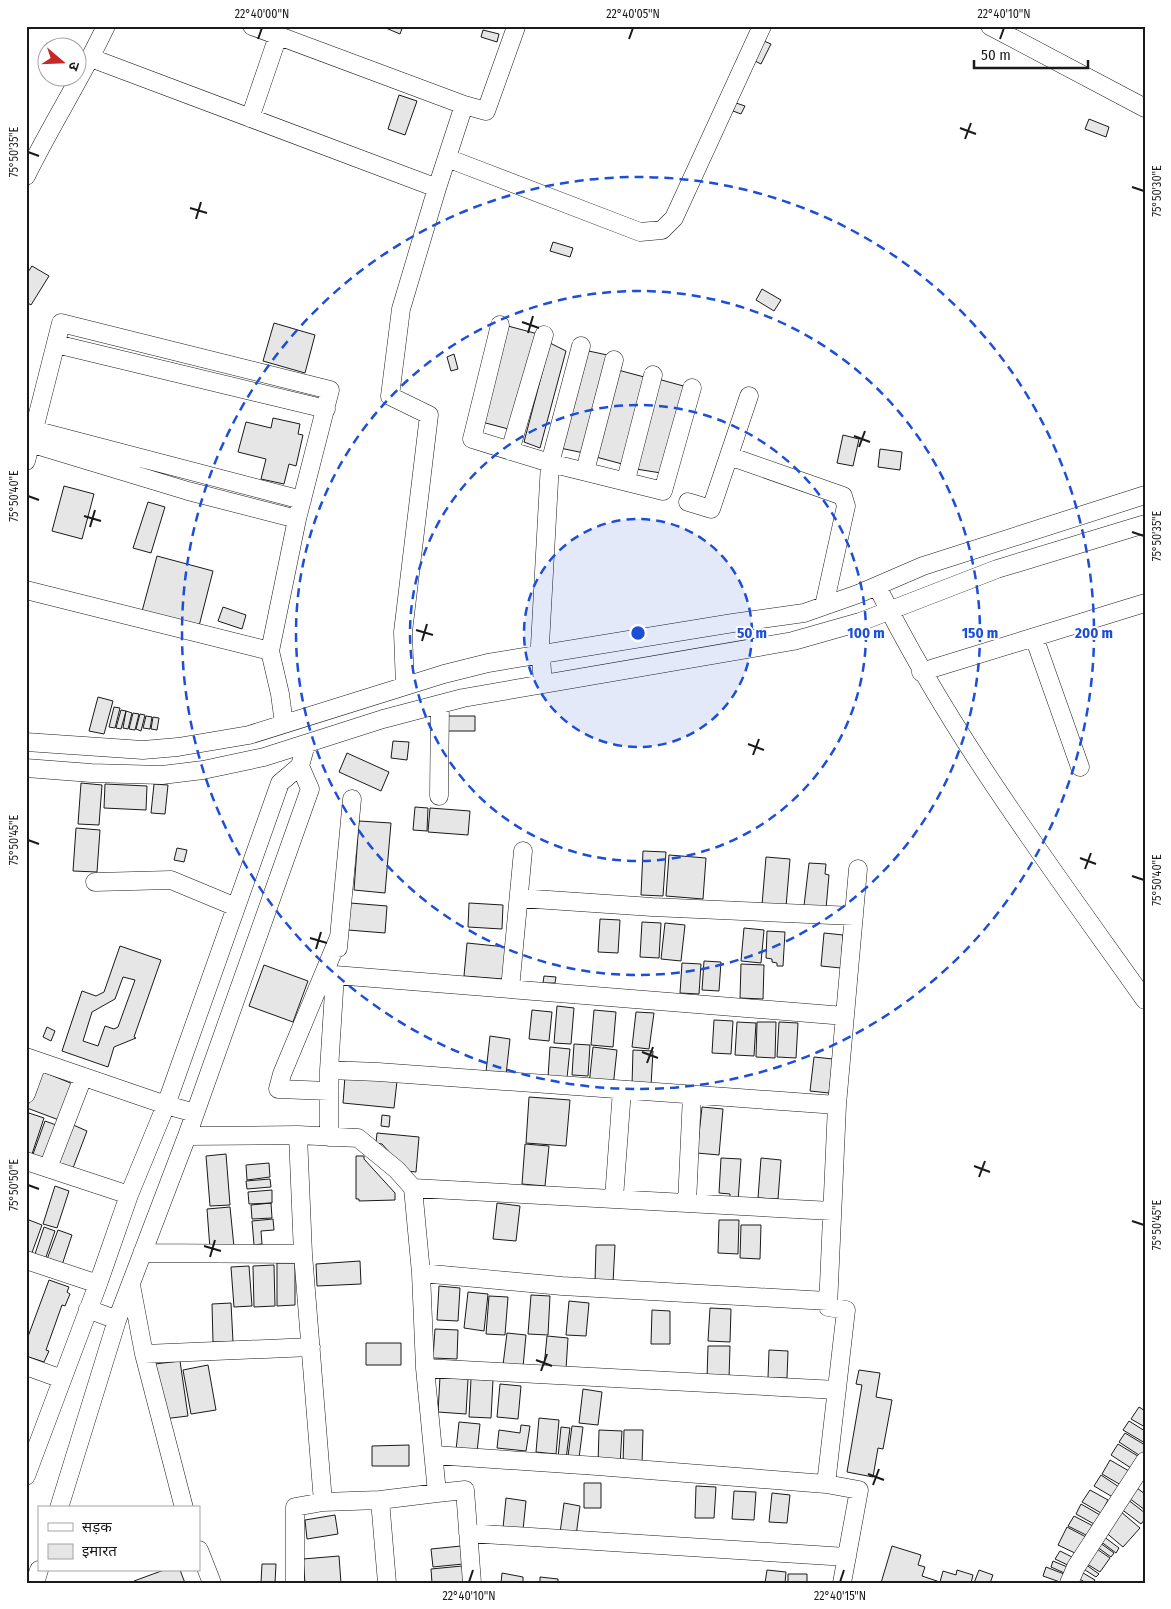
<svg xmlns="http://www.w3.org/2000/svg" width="1171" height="1609" font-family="'Fira Sans Condensed','Noto Sans Devanagari',sans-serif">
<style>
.building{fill:#e6e6e6;stroke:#1a1a1a;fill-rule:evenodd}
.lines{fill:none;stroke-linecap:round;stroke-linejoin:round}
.minor-casing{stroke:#1a1a1a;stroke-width:19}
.minor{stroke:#fff;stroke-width:18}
.ticks{fill:none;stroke:#1a1a1a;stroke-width:2}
.ring{fill:none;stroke:#1d4ed8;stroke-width:2.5;stroke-dasharray:9 6}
.centre{fill:#1d4ed8;stroke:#fff;stroke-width:2.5}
.ring-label{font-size:15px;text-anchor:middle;font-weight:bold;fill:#1d4ed8;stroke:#fff;stroke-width:4;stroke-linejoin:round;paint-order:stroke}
.neatline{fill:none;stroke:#1a1a1a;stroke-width:2}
.ticks-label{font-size:12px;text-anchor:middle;fill:#1a1a1a}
</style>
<rect width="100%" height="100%" fill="#fff"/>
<path class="building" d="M381,26H403L400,34Z
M483,30L499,34L497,42L481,37Z
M764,41L771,44L761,64L755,61Z
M399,95L417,101L405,135L388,129Z
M736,103L745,106L741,114L733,111Z
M1089,119L1109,127L1106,137L1085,129Z
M553,242L573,248L570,257L550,251Z
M32,266L49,276L31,305L26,302V275Z
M762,289L781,300L774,311L756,300Z
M274,323L315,335L305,373L263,361Z
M508,326L538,334L512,430L482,422Z
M550,343L566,351L540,448L524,442Z
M584,350L612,356L584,453L560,448Z
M454,354L458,369L451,371L447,357Z
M618,370L648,378L626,465L596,457Z
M658,379L687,387L661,473L636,469Z
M273,418L300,424L298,434L303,435L296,466L289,464L284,484L261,479L266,459L238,452L246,422L271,428Z
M843,435L859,439L853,466L837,463Z
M880,449L902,452L900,470L878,467Z
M64,486L94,494L82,539L52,531Z
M148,502L165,507L151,553L133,548Z
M157,556L213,571L198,630L141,615Z
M223,607L246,615L242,629L218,621Z
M98,697L113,701L104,734L89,731Z
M114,707L120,708L115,728L109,727Z
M121,710L126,711L121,729L116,728Z
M126,711L132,713L128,729L123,728Z
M133,713L139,714L135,730L129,729Z
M140,714L145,715L141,731L136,729Z
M146,716L152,717L150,729L143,728Z
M443,716H475V731H443Z
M153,717L159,718L157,730L151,729Z
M393,741L409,742L407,760L391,758Z
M347,753L389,772L381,791L339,772Z
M81,783L102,785L99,825L78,824Z
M105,784L147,786L146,810L104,808Z
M154,784L168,785L165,814L151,813Z
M415,807L428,808L427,831L413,830Z
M430,808L470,811L468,835L428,832Z
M359,821L391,823L385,893L354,890Z
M76,828L100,830L97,872L73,871Z
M177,848L187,850L184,862L174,860Z
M643,851L666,852L663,896L641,895Z
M669,855L706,858L703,899L666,896Z
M766,857L790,859L786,907L762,905Z
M809,863L826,864L825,874L829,875L826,909L804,906Z
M350,903L387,906L385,933L348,930Z
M469,903L503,905L502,929L468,927Z
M600,919L620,920L618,953L598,952Z
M642,922L661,923L659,958L640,957Z
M665,923L685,925L681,961L661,959Z
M744,928L764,930L761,963L741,961Z
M767,931L785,932L783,966H777V963L772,962V959L766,958Z
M824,933L843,935L841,968L821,966Z
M467,943L506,947L503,979L464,976Z
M120,946L161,960L134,1037L136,1038L114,1047L108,1067L62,1051L82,991L96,996L104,992ZM123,977L135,980L118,1027L114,1029L105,1026L98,1046L83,1041L92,1012L115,999Z
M704,961L721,962L719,991L702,990Z
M682,963L701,964L699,994L680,993Z
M741,964L764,965L763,999L740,998Z
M264,965L308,981L293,1022L249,1006Z
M544,976L556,977L555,983H543Z
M557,1006L574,1008L571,1044L554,1043Z
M532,1010L552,1012L549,1041L529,1039Z
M594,1010L616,1012L613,1047L591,1045Z
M636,1012L654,1013L649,1049L632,1047Z
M714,1020L733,1021L731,1054L712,1053Z
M737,1022L756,1023L754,1056L735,1055Z
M757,1022H776L775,1058L756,1057Z
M779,1022L798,1023L796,1058L777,1057Z
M47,1027L55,1031L51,1041L43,1037Z
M490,1036L510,1039L506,1075L486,1072Z
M574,1044L590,1045L588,1076L572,1075Z
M550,1047L570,1049L567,1078L548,1077Z
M593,1047L617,1050L613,1087L589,1085Z
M633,1050L653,1051L651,1086L632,1085Z
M814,1057L833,1059L829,1093L810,1091Z
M41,1071L73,1084L59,1120L27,1108Z
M345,1076L397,1081L394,1108L343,1103Z
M529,1097L570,1100L566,1146L526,1143Z
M702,1107L723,1109L719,1155L697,1153Z
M29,1113L44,1118L32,1154L26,1152V1120Z
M382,1115L390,1116L389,1127L381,1126Z
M45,1121L59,1126L46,1162L32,1157Z
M71,1124L87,1131L73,1168L57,1162Z
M377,1133L419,1137L416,1172L406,1171L382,1144L376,1143Z
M525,1144L549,1146L545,1186L522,1184Z
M226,1154L230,1205L210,1206L206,1156Z
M356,1156H364V1159L395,1193V1200L359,1201V1199H356Z
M721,1158L741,1159L738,1202L730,1201V1194L719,1193Z
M761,1158L781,1160L778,1199L758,1198Z
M269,1163L270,1177L247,1180L246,1165Z
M270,1179L271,1187L247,1189L246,1181Z
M55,1186L69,1191L57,1228L43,1224Z
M272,1190V1203L249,1204L248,1192Z
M271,1203L272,1218L252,1219L251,1205Z
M497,1203L520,1206L516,1241L493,1239Z
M230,1207L234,1247L210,1249L207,1209Z
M273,1219L274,1230L261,1231L262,1244L254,1245L252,1221Z
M29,1220L42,1225L30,1258L26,1256V1228Z
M719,1220H739L738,1254L718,1253Z
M741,1225H761L760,1259L740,1258Z
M44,1227L55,1231L45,1260L34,1257Z
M58,1230L72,1235L61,1268L46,1262Z
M596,1245H615L613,1283H595Z
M360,1261L361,1284L317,1286L316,1264Z
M277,1263H295V1305L277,1306Z
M274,1265L275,1306L254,1307L253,1266Z
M249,1266L252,1306L234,1307L231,1267Z
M49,1280L69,1287L67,1292L70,1294L65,1306L62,1305L46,1350L49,1351L44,1362L26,1356V1342Z
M439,1286L460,1288L458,1321L437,1320Z
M468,1292L488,1294L484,1331L464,1328Z
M531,1295L550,1296L548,1335L528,1334Z
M489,1296L508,1297L505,1335L486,1334Z
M569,1301L589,1303L586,1336L566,1335Z
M231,1303L233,1342H213L212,1304Z
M710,1308L731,1309L730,1342L708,1341Z
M652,1310L670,1311V1344H651Z
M435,1329L458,1330L457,1359L433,1358Z
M507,1333L526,1335L523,1367L503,1365Z
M547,1336L568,1338L566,1369L544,1367Z
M366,1343H401V1365H366Z
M708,1346H730L729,1379L707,1378Z
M769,1350L788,1351L787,1378H768Z
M180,1361L188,1416L163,1419L155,1364Z
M208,1365L216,1410L191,1414L183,1370Z
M859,1370L880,1373L876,1397L892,1400L883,1449L878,1448L873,1477L847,1472L862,1385L856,1384Z
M440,1377L468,1379L466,1414L438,1412Z
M471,1379L493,1380L491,1418L469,1417Z
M500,1384L521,1386L518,1419L497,1417Z
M583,1389L602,1392L598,1425L579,1423Z
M1139,1407L1145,1411V1427L1131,1419Z
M539,1418L559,1420L556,1454L536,1452Z
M1129,1421L1145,1431V1443L1123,1430Z
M459,1422L480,1424L477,1452L456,1450Z
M521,1425L530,1426L526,1451L497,1448L499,1430L520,1433Z
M572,1426L583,1427L579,1458L568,1456Z
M561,1427L570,1428L566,1459L558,1458Z
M599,1430L622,1431L620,1465L598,1464Z
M624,1430H643L642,1465L623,1464Z
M1125,1433L1145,1445V1454L1142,1457L1119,1442Z
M1118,1444L1141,1458L1134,1470L1111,1455Z
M409,1445V1466H372V1446Z
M1110,1460L1129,1471L1121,1485L1102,1474Z
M1101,1475L1122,1489L1116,1499L1094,1486Z
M584,1483H601V1508H584Z
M696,1486L716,1487L714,1518H695Z
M1137,1488L1145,1494V1510L1129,1498Z
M1090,1490L1108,1500L1101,1513L1082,1502Z
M734,1491L756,1492L754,1520L732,1519Z
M772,1493L790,1495L787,1523L769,1522Z
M506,1498L526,1501L523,1530L503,1528Z
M1127,1499L1145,1513V1519L1141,1524L1120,1508Z
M564,1503L580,1506L576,1536L560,1533Z
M1081,1504L1100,1515L1094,1524L1076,1514Z
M1120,1511L1140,1528L1123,1547L1103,1530Z
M335,1515L338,1534L307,1539L305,1520Z
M1074,1516L1093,1526L1088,1536L1068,1526Z
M1067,1527L1086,1537L1077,1554L1058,1545Z
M1103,1536L1119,1548L1116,1553L1100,1541Z
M1096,1540L1114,1553L1111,1557L1093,1544Z
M461,1546L463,1564L433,1567L431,1549Z
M892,1546L921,1555L918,1565L925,1567L922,1576L940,1582L943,1571L956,1575L957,1570L973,1575L971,1583H881Z
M1094,1547L1110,1558L1100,1572L1084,1562Z
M1060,1551L1076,1559L1072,1567L1055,1559Z
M339,1556L341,1583H305L303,1559Z
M1053,1561L1072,1569L1069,1575L1051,1567Z
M262,1564H276L275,1583H261Z
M1085,1564L1099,1574L1096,1577L1082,1568Z
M462,1566L464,1583H432L431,1569Z
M1046,1567L1064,1574L1060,1582L1043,1576Z
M164,1570H180L185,1583H135L134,1581Z
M767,1570L786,1572L785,1583H765Z
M979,1570L993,1575L990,1583H974Z
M1078,1570L1095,1580L1093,1583H1086L1075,1576Z
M502,1573L523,1577V1583H501Z
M788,1574H807V1583H788Z
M540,1577L558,1579V1583H540Z"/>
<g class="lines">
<g class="minor-casing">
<path id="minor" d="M990,26L1145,108
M91,58L437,188L464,105L252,26
M464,105L486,111L516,27L514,26
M250,118L278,36
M447,158L640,232L662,230L674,218L762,26
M26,176C51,125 82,77 106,26
M500,325L472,439L550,463L663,491L692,388
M56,344L326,409
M26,428L302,500
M26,442L188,491L297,519
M510,451L544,335
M729,456L843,496L846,506L824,606
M26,461L61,323L330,390L297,519L270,651
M585,471L614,360
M626,480L653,375
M688,502L711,509L749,396
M877,586C950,734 1050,866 1145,1000
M26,590L270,651L280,694L284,724
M1034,637L1080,767
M921,672L1145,603
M543,684L540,645L550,463L581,346
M405,686L403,632L429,415L390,396L401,309L437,188
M26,742L143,750L178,747L249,735L444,674L488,663L733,623L804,613L858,594L923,566L1145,495
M26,768L91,773L162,775L203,770L264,757L383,719L463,698L793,641L860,622L997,569L1145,524
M439,796L440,704
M95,882L171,880L236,907
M519,898L652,907L854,916
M338,948L352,799
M510,989L523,851
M26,1057L166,1105L195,1113
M329,1070L335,975L845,1016
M329,1091L278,1089L282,1074L339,937
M26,1094L38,1061
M298,1135L358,1138L397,1170L413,1188L421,1273L425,1368L437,1493L380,1500L387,1583
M187,1136L298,1135L303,1254L323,1502L295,1507V1583
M329,1137V1070L378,1072L837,1105
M26,1161L129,1195
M48,1168L83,1077
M413,1188L832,1211
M614,1198L622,1090
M687,1203L692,1095
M142,1253L303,1254
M26,1260L98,1284
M421,1273L562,1286L828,1301
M131,1285L144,1354L184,1508
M88,1309L117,1320
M144,1354L311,1347
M26,1366L62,1379
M425,1368L837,1390
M434,1455L597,1466L826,1484L846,1310L828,1307L837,1105L858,869
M26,1476L98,1284L129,1195L166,1105L280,783L300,766L306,744
M826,1484L859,1490L842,1583
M437,1493L465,1490L472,1583
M323,1502L380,1500
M59,1508L117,1320L187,1136L310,789L300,766
M468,1533L847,1557
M199,1550L212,1583
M35,1583L39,1570
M1069,1583L1076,1567L1145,1461"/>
</g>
<use href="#minor" class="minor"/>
</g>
<path class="ticks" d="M258,39L262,28M629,39L633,28M1000,39L1004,28M960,128L976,134M965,139L971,123M28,152L39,156M1132,187L1144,191M190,208L207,213M196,219L201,202M522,322L539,328M528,333L533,316M854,436L870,442M859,447L865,431M28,496L39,500M84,516L101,521M90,527L95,510M1132,532L1144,536M416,630L433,635M422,641L427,624M748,744L764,750M753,755L759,739M28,840L39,844M1080,858L1096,864M1085,869L1091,853M1132,876L1144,880M310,938L327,943M316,949L321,932M642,1052L658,1058M647,1063L653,1047M974,1166L990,1172M979,1177L985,1161M28,1185L39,1189M1132,1221L1144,1225M204,1246L221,1251M210,1257L215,1240M536,1360L552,1366M541,1371L547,1354M868,1474L884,1480M873,1485L879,1469M469,1582L473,1570M840,1582L844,1570"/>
<circle cx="638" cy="633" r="114" fill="#1d4ed8" fill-opacity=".12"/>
<g class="ring">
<circle cx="638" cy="633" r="114"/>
<circle cx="638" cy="633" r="228"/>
<circle cx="638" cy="633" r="342"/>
<circle cx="638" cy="633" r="456"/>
</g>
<circle cx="638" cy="633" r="8" class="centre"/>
<g class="ring-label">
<text x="752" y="638">50 m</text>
<text x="866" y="638">100 m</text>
<text x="980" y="638">150 m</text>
<text x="1094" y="638">200 m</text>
</g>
<rect width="1171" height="1609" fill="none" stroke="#ffffff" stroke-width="55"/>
<rect x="38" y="1506" width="162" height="65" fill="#ffffff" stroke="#a3a3a3"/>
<rect x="48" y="1523" width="25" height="8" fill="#ffffff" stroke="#a3a3a3"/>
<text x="82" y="1532" font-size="15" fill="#1a1a1a">सड़क</text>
<rect x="48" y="1544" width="25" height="15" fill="#e6e6e6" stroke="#a3a3a3"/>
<text x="82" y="1556" font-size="15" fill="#1a1a1a">इमारत</text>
<g transform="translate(62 62) rotate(109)"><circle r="24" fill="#ffffff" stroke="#a3a3a3"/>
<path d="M0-4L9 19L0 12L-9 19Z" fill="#c62828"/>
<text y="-8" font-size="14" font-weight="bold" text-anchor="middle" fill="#1a1a1a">उ</text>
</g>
<path d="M974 60v8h114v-8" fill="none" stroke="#1a1a1a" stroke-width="2.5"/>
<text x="981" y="60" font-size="15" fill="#1a1a1a" stroke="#ffffff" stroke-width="4" paint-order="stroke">50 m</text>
<rect x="28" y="28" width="1116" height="1554" class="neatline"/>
<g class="ticks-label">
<text x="262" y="18">22°40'00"N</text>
<text x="633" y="18">22°40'05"N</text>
<text x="1004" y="18">22°40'10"N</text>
<text transform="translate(14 152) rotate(-90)" y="4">75°50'35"E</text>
<text transform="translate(1157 191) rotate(-90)" y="4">75°50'30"E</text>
<text transform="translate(14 496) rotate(-90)" y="4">75°50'40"E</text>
<text transform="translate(1157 536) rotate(-90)" y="4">75°50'35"E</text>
<text transform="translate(14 840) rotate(-90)" y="4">75°50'45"E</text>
<text transform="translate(1157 880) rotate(-90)" y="4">75°50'40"E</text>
<text transform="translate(14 1185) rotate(-90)" y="4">75°50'50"E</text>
<text transform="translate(1157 1225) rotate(-90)" y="4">75°50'45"E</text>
<text x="469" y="1600">22°40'10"N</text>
<text x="840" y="1600">22°40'15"N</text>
</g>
</svg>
